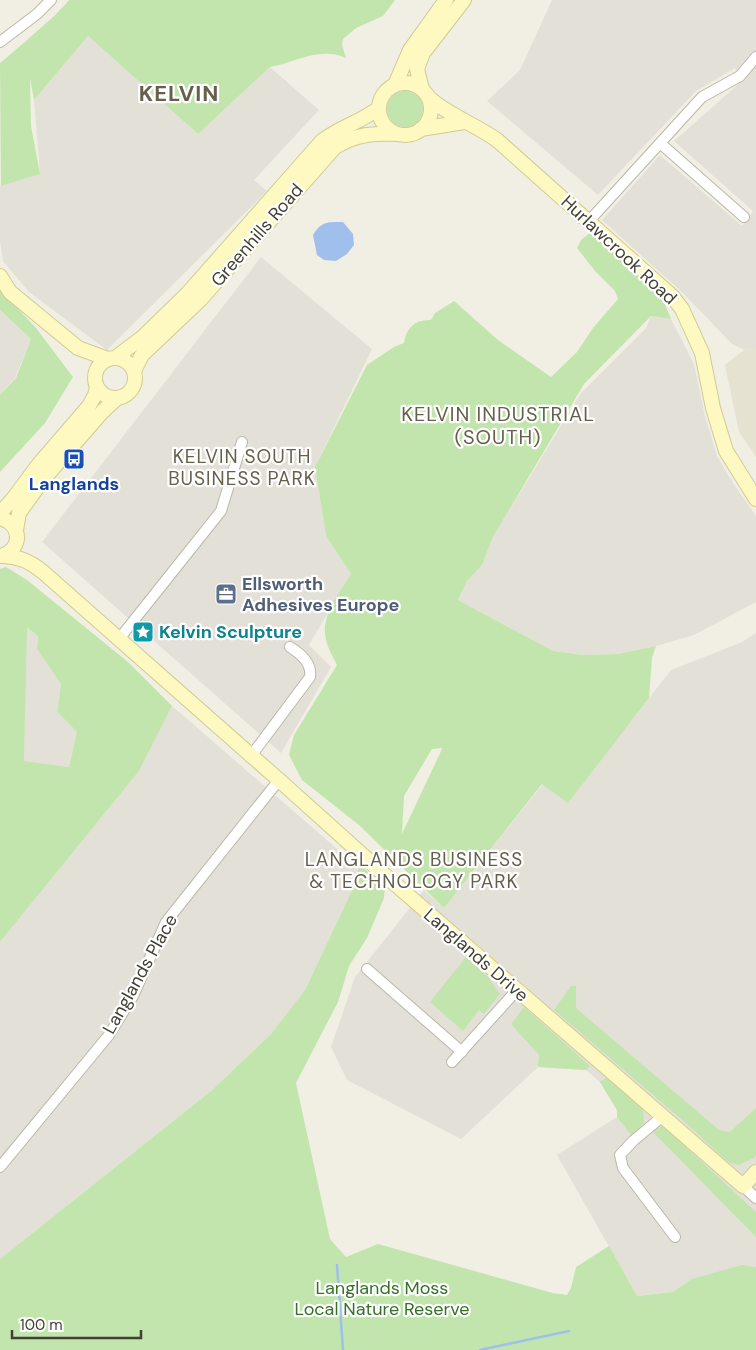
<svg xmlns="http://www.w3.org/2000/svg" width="756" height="1350" font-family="'DM Sans',sans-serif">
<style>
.residential{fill:#e5e2d1}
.industrial{fill:#e3e0d8}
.green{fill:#c1e5ac;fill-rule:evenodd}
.water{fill:#a0bfed}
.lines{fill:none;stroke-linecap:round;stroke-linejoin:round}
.stream{stroke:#a0bfed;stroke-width:2.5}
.street-casing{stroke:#bcb8a6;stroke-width:12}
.secondary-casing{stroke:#d0cb94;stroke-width:16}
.street{stroke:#fff;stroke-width:10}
.secondary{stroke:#fdf9c1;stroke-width:14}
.labels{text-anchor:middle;stroke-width:4.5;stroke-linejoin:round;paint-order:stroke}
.street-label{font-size:18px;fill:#423f33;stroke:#fff}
.transit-label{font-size:18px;font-weight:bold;fill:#164399;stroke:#fff}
.service-label{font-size:18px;font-weight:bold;fill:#4e5e75;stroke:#fff;text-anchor:start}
.culture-label{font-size:18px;font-weight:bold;fill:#0d838f;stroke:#fff;text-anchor:start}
.park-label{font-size:18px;fill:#377129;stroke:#fff}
.neighbourhood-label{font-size:19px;letter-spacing:1px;fill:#655f4b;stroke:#fff}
.quarter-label{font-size:20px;letter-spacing:1px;fill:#655f4b;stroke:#fff}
.district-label{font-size:22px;font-weight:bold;letter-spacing:1px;fill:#655f4b;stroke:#fff}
</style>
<rect width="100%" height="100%" fill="#f1efe3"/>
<path class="residential" d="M756,349V457L739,432L725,365L744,350Z"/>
<path class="industrial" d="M552,0H756V349L744,350L732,344L683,293L602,220L660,155L742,226L753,211L674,141L742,81L735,68L696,91L598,195L487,101L520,70Z
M88,36L198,134L270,67L319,110L254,180L267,191L107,350L29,292L3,261L0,241V186L40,174L34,100Z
M261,257L372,349L315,467L326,536L351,574L309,645L331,667L281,753L42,542Z
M0,310L31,339L15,378L0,395Z
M651,316L671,319L694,364L705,416L717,456L733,483L756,516V602L694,635L656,646L618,654L583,655L553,651L458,600L467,581L482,565L493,537L581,393L646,328Z
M26,628L38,636L37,649L61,684L57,712L77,732L69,767L24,761Z
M756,633V1282L637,1296L557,1155L617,1117V1110L600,1082L586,1070L538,1067L461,1139L347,1080L331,1047L355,977L424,890L444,908L543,784L568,802L671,670L742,642Z
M172,706L358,867L356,882L305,990L271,1034L211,1091L0,1259V942L139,771Z"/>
<path class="green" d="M69,0H395L383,16L356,28L343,39L342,45L346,58C341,56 336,54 330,54C309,52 290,64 270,67L198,134L88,36L34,100L30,78L31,126L40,174L1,186L0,63C9,56 16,49 25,42C40,28 56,16 69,0Z
M387 109a18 18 0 1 1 36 0a18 18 0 1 1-36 0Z
M590,233L630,266L662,297L671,319L651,316L584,384L493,537L482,565L467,581L458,600L553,651L583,655L618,654L656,646L652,658L649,698L568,803L542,784L444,908L359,825L302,780L289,755L294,735L337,665C334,658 329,651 327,643C318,619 339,594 351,574L326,536L315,467L367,365L394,347L404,343C406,328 415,319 431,320L435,313L454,301L498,340L551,377L577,352L593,328L618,299L615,291L595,271L577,248L581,240ZM442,748V749L402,834L404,796L432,749Z
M0,290L36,328L73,377L45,423L0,472V395L16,378L31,339L0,310Z
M6,567L27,580L128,662L172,706L139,771L0,942V569ZM27,628L38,636L37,649L61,684L57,712L77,732L69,767L24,761Z
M359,864L385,887L384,898L367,938L349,966L338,1002L296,1083L330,1239L346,1257L378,1244L553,1293L567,1295L571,1288L576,1267L609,1246L637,1296L673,1292L692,1279L742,1265L756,1267V1350H0V1259L211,1091L271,1034L305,990L356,882Z
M466,957L487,976L500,994L484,1014L479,1010L463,1031L430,1002Z
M571,986H576V1008L719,1130L730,1132L756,1108V1155L754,1158L738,1165L728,1162L687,1124L554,1010Z
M524,1007L590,1066L586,1070L538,1067L539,1055L511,1024Z
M606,1078L638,1101L643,1109L644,1123L632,1136L617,1117V1110L600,1082Z
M663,1126L756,1212V1237L651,1130Z"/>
<path class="water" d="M343,222L353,234L354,245L347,254L336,261L324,260L317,255L313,235C322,221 327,222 343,222Z"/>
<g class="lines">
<path class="stream" d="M337,1265L343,1350
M480,1350L569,1331"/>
<g class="street-casing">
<path id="street" d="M0,42L37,14L51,0
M660,143L744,217
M589,221L702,97L740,76L756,57
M119,639L221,511L242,442
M251,756L310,677C312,663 301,654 290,647
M367,969L462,1052
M452,1062L517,990
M663,1116L633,1141L620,1155L623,1168L675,1237
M0,1167L109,1035L133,996L166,922L279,780
M743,1186L756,1198"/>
</g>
<g class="secondary-casing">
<path id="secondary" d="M379 109a26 26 0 1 1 52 0a26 26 0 1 1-52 0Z
M395,85L410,50L446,0
M422,89L417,69L423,53L464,0
M428,97C449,116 475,124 497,140L672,296L682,309L702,353L713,408L726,451L756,499
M421,129L464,122
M0,276L10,292L78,348L108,359
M95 378a20 20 0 1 1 40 0a20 20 0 1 1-40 0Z
M115,358L144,336L188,293L322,141C340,127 361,122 379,108
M134,371L142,355L200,300L335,147C356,134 374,133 398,134
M0,513L13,499L39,464L89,406L95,395L97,387
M0,518C22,524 23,549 1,556
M16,530L19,513L42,481L103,411L116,399
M3,556C19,556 31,562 43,572L279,780L387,877L743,1186L756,1172"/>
</g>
<use href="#street" class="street"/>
<use href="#secondary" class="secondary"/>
</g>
<defs>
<g id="bus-square" transform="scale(1.125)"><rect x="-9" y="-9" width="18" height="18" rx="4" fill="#1a4fb4" stroke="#fff"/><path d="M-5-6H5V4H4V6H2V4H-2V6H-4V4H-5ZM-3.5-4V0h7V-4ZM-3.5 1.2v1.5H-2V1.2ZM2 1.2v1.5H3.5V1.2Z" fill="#fff"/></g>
<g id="office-square" transform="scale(1.125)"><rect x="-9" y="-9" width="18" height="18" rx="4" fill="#5c6f8a" stroke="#fff"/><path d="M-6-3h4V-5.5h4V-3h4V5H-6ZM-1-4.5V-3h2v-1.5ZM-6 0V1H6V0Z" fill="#fff"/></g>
<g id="sight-square" transform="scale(1.125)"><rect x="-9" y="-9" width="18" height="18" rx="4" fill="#0f9aa8" stroke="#fff"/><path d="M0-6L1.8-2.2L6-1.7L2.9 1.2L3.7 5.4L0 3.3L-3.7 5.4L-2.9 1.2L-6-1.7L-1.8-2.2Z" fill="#fff"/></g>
</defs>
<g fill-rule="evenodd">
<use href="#bus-square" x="74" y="459"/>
<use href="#office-square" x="226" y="594"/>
<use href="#sight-square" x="143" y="632"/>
</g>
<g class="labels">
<g class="street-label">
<text transform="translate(257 235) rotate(-49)" y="6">Greenhills Road</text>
<text transform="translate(619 250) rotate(43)" y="6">Hurlawcrook Road</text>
<text transform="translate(476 955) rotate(41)" y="6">Langlands Drive</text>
<text transform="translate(140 974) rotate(-61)" y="6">Langlands Place</text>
</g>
<g class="transit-label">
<text x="74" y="490">Langlands</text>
</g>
<g class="service-label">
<text x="242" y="590">Ellsworth<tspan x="242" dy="21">Adhesives Europe</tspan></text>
</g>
<g class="culture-label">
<text x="159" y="638">Kelvin Sculpture</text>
</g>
<g class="park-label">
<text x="382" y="1294">Langlands Moss<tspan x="382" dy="21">Local Nature Reserve</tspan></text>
</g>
<g class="neighbourhood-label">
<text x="242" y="463">KELVIN SOUTH<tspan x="242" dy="22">BUSINESS PARK</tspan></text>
<text x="414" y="866">LANGLANDS BUSINESS<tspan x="414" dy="22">&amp; TECHNOLOGY PARK</tspan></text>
</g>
<g class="quarter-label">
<text x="498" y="421">KELVIN INDUSTRIAL<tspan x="498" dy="23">(SOUTH)</tspan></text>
</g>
<g class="district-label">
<text x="179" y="101">KELVIN</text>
</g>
</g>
<path d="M12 1330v8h129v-8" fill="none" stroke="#423f33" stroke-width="2.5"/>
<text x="20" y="1330" font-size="15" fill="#423f33" stroke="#ffffff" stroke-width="4" paint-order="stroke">100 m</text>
</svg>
